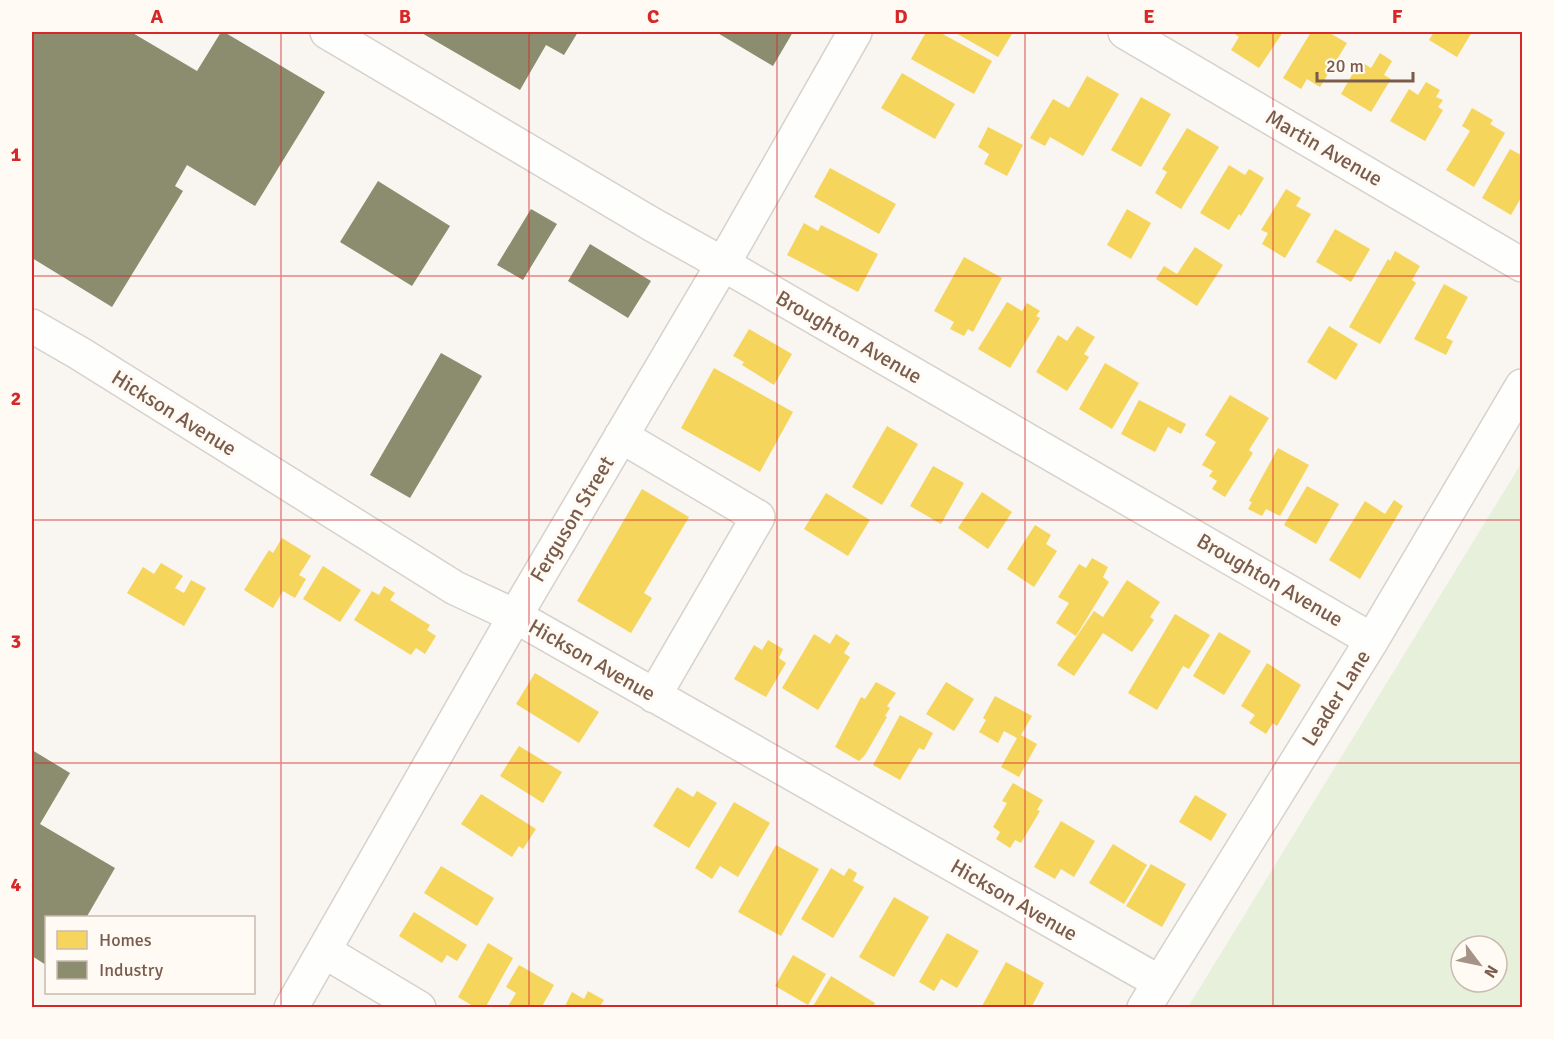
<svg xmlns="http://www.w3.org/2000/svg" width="1554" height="1039" font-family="Signika,sans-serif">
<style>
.green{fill:#e7f0db;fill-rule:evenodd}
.homes{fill:#f6d55c}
.industry{fill:#8c8c6e}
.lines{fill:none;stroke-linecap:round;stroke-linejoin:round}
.minor-casing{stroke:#d7d1cb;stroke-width:36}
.minor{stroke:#fefefd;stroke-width:33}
.grid{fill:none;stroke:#d62828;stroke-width:1.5;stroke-opacity:0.55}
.labels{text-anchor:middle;stroke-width:6;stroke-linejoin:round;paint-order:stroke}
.street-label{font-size:21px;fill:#7a5c4d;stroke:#fffaf3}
.neatline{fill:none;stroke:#d62828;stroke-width:2}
.grid-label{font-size:20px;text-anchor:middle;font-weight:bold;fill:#d62828}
</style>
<rect width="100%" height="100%" fill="#f9f5f0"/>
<path class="green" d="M1522,462V1007H1188ZM1461,946H1497V982H1461Z"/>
<path class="homes" d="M926,32H939L992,61L974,94L911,59Z
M954,32H1013L998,57Z
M1237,32H1283L1259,68L1231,50L1239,37L1235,34Z
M1311,32H1328L1347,43L1320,87L1307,79L1301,89L1283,78Z
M1434,32H1472L1457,57L1429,40Z
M1380,53L1392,61L1384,75L1391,79L1371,112L1341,94L1360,61L1371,68Z
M902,73L955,104L935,139L881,108Z
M1087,76L1119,94L1083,156L1050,137L1045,146L1030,138L1053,99L1069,108Z
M1426,82L1440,90L1436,97L1443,100L1438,107L1443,110L1425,141L1390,121L1409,89L1418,95Z
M1141,97L1171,114L1141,167L1111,150Z
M1472,108L1493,120L1490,124L1505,133L1474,187L1446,170L1470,131L1462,126Z
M988,127L1023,145L1007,176L984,164L989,154L978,147Z
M1187,128L1219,147L1181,209L1155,193L1167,172L1162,169Z
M1510,149L1521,155L1522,152V196L1511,215L1482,198Z
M1229,165L1245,175L1249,169L1264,178L1241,216L1239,214L1229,230L1200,213Z
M830,168L896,204L879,234L814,197Z
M1286,189L1301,198L1296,206L1311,214L1285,258L1262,244L1268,233L1261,230Z
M1127,209L1151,223L1131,259L1107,245Z
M804,223L818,231L821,225L878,254L858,292L787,255Z
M1335,229L1370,249L1351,282L1316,262Z
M1195,247L1223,265L1197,306L1156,279L1164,266L1177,274Z
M1395,251L1420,266L1412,280L1416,283L1380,344L1349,327L1388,259L1390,261Z
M964,257L1002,278L973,332L968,329L964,336L950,329L954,322L934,311Z
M1444,284L1468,297L1446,338L1453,341L1446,355L1414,339Z
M1007,302L1022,311L1027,303L1040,311L1036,316L1040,318L1010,368L978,349Z
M1077,326L1095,337L1084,354L1089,357L1067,391L1036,372L1058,335L1067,341Z
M1329,326L1358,344L1336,380L1307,362Z
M749,329L792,354L774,385L742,365L744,362L733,356Z
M1105,363L1139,383L1112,429L1079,409Z
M714,368L793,412L760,472L681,428Z
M1230,395L1269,418L1249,450L1253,453L1225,497L1212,489L1217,481L1209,476L1213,471L1202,465L1216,442L1205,435Z
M1139,400L1186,424L1181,434L1168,427L1155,452L1121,434Z
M887,426L918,444L882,505L852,487Z
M1278,448L1309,465L1280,516L1266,509L1262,516L1248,509L1252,502L1249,501Z
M933,466L964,483L941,524L910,506Z
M1307,486L1339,504L1316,544L1284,525Z
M642,489L689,517L644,593L652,598L631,633L577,601Z
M982,492L1012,512L988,549L958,528Z
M826,493L870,520L848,556L804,529Z
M1394,500L1403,506L1360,579L1329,560L1365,501L1385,514Z
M1035,525L1051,535L1046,544L1057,551L1034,587L1007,569Z
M282,538L311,556L299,575L306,579L295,598L283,591L273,608L244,590L269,550L273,553Z
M1092,558L1108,567L1103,577L1109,582L1076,636L1056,623L1069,603L1058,597L1079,564L1086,568Z
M161,563L183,576L175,588L184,593L191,580L206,588L184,626L127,593L143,567L154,574Z
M323,566L361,590L340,622L303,599Z
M1127,580L1160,602L1150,617L1154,620L1132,652L1103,633L1074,676L1057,665L1094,611L1103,617Z
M384,586L395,593L390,600L430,625L427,630L436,636L425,654L416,648L411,655L354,620L372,591L379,595Z
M1175,614L1210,635L1189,669L1183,666L1157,710L1128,693Z
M1219,632L1251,651L1224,695L1193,676Z
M814,634L830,644L836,634L850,643L844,653L850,657L818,710L782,688Z
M768,640L783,649L779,658L786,663L766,697L734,679L754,645L762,650Z
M1267,663L1301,685L1277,726L1273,723L1266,734L1249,723L1255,715L1241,706Z
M535,673L599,712L579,743L516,704Z
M876,682L896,693L887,706L890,708L885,716L887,717L865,755L859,761L835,747L861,697L865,699Z
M946,682L974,699L954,731L926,714Z
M995,696L1032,716L1021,735L1037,744L1019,777L1001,767L1017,738L1004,731L998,743L979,732L986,720L983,718Z
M900,715L933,733L924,750L919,748L900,780L873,765Z
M519,746L562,772L543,803L500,776Z
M1013,783L1043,800L1037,810L1040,811L1021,843L1015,840L1010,848L996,839L1000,832L993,827L1007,803L1002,801Z
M677,787L693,797L697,791L717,803L689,848L653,826Z
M481,794L536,829L523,849L519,846L512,857L461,824Z
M1195,795L1227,814L1211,841L1179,822Z
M734,802L770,823L738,877L720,866L712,879L695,868Z
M1061,821L1095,841L1074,877L1061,869L1055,879L1034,867Z
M1113,844L1147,865L1124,904L1089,883Z
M776,845L819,869L781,936L738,912Z
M1151,864L1186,884L1162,927L1126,906Z
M441,866L494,898L477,926L424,893Z
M831,868L844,876L849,868L857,873L853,881L864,887L833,938L801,919Z
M894,897L929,917L894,977L859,957Z
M414,912L467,945L457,961L447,955L442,963L399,936Z
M947,933L979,951L957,988L941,979L934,991L919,982Z
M488,943L513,958L485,1008H476L458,997Z
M793,955L826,974L808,1005L775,986Z
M1006,962L1044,983L1031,1008H981Z
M519,965L554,985L541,1008H507L516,993L506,987Z
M831,976L875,1003L872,1008H812Z
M588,991L604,1000L599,1008H564L572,992L584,999Z"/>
<path class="industry" d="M32,32H131L197,71L221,32H224L325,92L255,206L187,165L175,186L183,191L112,307L32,258Z
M420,32H578L564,55L546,45L520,90Z
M716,32H793L773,66Z
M378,181L450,226L412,286L340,242Z
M531,209L557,224L523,280L497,265Z
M590,244L651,281L628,318L568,281Z
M441,353L482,376L410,498L370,475Z
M32,750L70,773L40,824L115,868L86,918H46V965L32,956Z"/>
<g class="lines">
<g class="minor-casing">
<path id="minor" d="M327,32L653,225L723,264L1372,640
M1125,32L1522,265
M32,326L79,353L455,588L515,616L1159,982
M621,436L758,517L654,696
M324,951L419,1008
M291,1008L515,616L723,264L855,32
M1144,1008L1372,640L1522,386"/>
</g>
<use href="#minor" class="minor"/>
</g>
<path class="grid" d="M281,32V1008M529,32V1008M777,32V1008M1025,32V1008M1273,32V1008M32,276H1522M32,520H1522M32,763H1522"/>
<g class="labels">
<g class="street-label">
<text transform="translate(1324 148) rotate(30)" y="7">Martin Avenue</text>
<text transform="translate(849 337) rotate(30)" y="7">Broughton Avenue</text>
<text transform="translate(174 413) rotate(32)" y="7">Hickson Avenue</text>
<text transform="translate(572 519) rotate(-59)" y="7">Ferguson Street</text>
<text transform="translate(1270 580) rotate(30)" y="7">Broughton Avenue</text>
<text transform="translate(592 660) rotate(30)" y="7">Hickson Avenue</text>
<text transform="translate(1336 698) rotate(-58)" y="7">Leader Lane</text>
<text transform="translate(1014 900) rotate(30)" y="7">Hickson Avenue</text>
</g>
</g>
<rect width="1554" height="1039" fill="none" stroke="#fffaf3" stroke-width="66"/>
<rect x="45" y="916" width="210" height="78" fill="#fffaf3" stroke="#cabbb1" stroke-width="1.5"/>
<rect x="57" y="931" width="30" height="18" fill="#f6d55c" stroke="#cabbb1" stroke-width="1.5"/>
<text x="99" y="946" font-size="18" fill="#7a5c4d">Homes</text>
<rect x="57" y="961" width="30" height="18" fill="#8c8c6e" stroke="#cabbb1" stroke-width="1.5"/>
<text x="99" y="976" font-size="18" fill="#7a5c4d">Industry</text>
<g transform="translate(1479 964) rotate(122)"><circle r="28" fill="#fffaf3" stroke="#cabbb1" stroke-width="1.5"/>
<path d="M0-4.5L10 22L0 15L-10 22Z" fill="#a69286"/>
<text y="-9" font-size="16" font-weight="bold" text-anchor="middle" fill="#7a5c4d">N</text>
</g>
<path d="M1317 72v9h96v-9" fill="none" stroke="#7a5c4d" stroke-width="3"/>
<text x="1326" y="72" font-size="18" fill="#7a5c4d" stroke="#fffaf3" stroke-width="4.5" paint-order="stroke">20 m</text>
<rect x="33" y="33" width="1488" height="973" class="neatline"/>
<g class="grid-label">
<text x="157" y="23">A</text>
<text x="405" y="23">B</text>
<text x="653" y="23">C</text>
<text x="901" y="23">D</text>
<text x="1149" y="23">E</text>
<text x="1397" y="23">F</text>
<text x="16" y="161">1</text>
<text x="16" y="405">2</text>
<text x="16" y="648">3</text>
<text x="16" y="891">4</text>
</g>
</svg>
